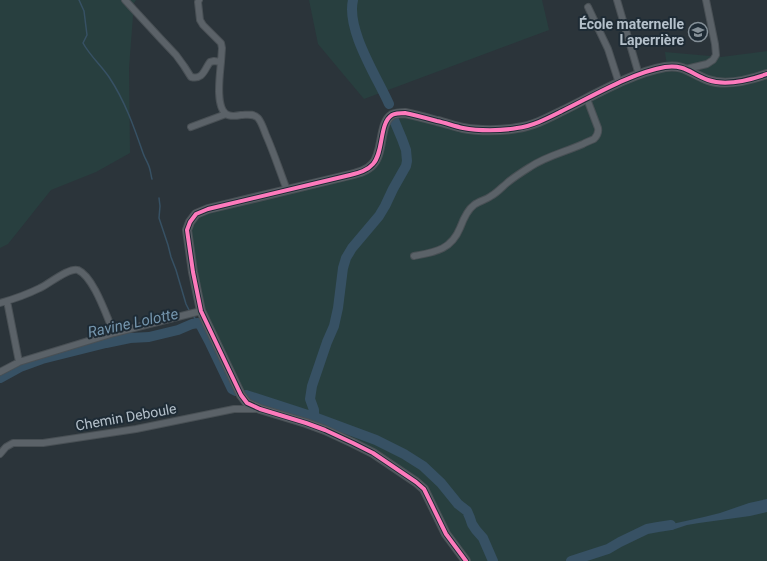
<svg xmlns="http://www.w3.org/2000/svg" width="767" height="561" font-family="Roboto,sans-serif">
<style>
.green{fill:#283f3f}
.water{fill:#375164}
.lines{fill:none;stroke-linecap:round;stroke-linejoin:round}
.stream{stroke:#375164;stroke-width:1.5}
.river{stroke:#375164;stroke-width:10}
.minor-casing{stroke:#495055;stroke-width:8}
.tertiary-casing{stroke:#495055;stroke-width:10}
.minor{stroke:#5b6268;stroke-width:6}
.tertiary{stroke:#5b6268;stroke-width:8}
.cycleway-casing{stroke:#1e2b35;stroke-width:6}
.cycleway{stroke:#fd7abc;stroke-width:4}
.labels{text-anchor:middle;stroke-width:4;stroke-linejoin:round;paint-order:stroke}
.poi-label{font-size:14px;font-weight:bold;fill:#b5c1cb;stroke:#1e2b35;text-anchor:end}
.street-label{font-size:14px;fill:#b5c1cb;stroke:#1e2b35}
.water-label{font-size:15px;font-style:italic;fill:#7596ae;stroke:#1e2b35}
</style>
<rect width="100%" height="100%" fill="#2b343a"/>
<path class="green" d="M0,0H136L134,3L129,68L130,153L96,172L51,190L8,244L0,248Z
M309,0H542L549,30L364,99L318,44Z
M767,51V561H466L424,489L373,453L247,403L201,311L190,222L196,214L350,175L373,164L384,126L396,114L464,129L519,128L619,83L667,67L665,52L721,57Z"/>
<path class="water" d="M767,499V512L750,516L699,523L687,525L672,530H667L658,527L661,524H672L704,517L720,513L749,503Z"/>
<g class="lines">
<path class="stream" d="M79,0L84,11L87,35L83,43C90,56 101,65 109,77C125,101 134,127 143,153C145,159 149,164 150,170C151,173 151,176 152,179
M159,198L160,206L159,218L168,245L171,257L176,270L186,304L189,310
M194,317L198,323"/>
<path class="river" d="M353,0C346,30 377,77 389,104
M0,378L20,367L42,359L106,343L130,338L149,337L178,330L192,324L198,323L201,326L210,343L232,389L236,391
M246,395L314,417L376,440L404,454L423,466L441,483L458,504L467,511L470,518L472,524L476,530L483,538L493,561
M314,417V410L310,399L312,386L327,342L334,326L338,308L343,268L346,258L352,248L379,216L385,206L393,189L406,166L407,161L406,150L402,139L394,120
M571,561L608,549L620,542L647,529L658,527L671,525"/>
<g class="minor-casing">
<path id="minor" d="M125,0L160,38L176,55L184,66L191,77C203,80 204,70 210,62L214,61L221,62C220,74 215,106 226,114C230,117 236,116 241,115C247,115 253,113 258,118C262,123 264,130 266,135C274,153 280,172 287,190
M199,0L198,2L200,20L203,25L221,43L222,48L221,62
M617,0L639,75
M588,7L608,49L619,83
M686,69L707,64L713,60L716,55L715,44L706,0
M191,127L226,114
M414,256C435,252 451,250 460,228C463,220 467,210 474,205C479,201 486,200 491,196C497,193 502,187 507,183C514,177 522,172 530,167C546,156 565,152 583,144C586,142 590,141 594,139C597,136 599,133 598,128L587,99
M7,301L19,362
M0,303C14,299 28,294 40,288C49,284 69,267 78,270C94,277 107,318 114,333
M0,372L19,362L114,333L201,311
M0,454L6,447L13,443H43L136,429L234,409H258"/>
</g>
<g class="tertiary-casing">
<path id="tertiary" d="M466,561L446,534L424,489L416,482L373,453L353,443L325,430L306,423L260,409L247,403L241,395L201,311L193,272L187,230L190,222L196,214L208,209L350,175C358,173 367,171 373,164C384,152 379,123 392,115C396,113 401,113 405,113C415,115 426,118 437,121C446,123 454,126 463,128C478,131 502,131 517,128C533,126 548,118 562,111C593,96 631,73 665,67C685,64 691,74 708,80C725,86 750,80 767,74"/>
</g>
<use href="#minor" class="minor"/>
<use href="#tertiary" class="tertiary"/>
<g class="cycleway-casing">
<path id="cycleway" d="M466,561L446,534L424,489L416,482L373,453L353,443L325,430L306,423L260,409L247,403L241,395L201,311L193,272L187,230L190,222L196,214L208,209L350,175C358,173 367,171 373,164C384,152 379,123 392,115C396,113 401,113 405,113C415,115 426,118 437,121C446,123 454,126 463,128C478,131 502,131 517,128C533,126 548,118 562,111C593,96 631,73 665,67C685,64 691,74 708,80C725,86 750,80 767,74"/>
</g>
<use href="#cycleway" class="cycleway"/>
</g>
<defs>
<g id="school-ring" transform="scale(1)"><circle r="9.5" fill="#1e2b35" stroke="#859098" stroke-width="1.5"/><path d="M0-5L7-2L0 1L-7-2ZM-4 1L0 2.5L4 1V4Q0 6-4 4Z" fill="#859098"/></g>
</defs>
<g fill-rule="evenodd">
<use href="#school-ring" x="698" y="32"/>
</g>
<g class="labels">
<g class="poi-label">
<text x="684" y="29">École maternelle<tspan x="684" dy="16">Laperrière</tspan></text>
</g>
<g class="street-label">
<text transform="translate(126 417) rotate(-10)" y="5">Chemin Deboule</text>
</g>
<g class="water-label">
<text transform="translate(133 323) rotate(-12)" y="5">Ravine Lolotte</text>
</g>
</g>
</svg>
